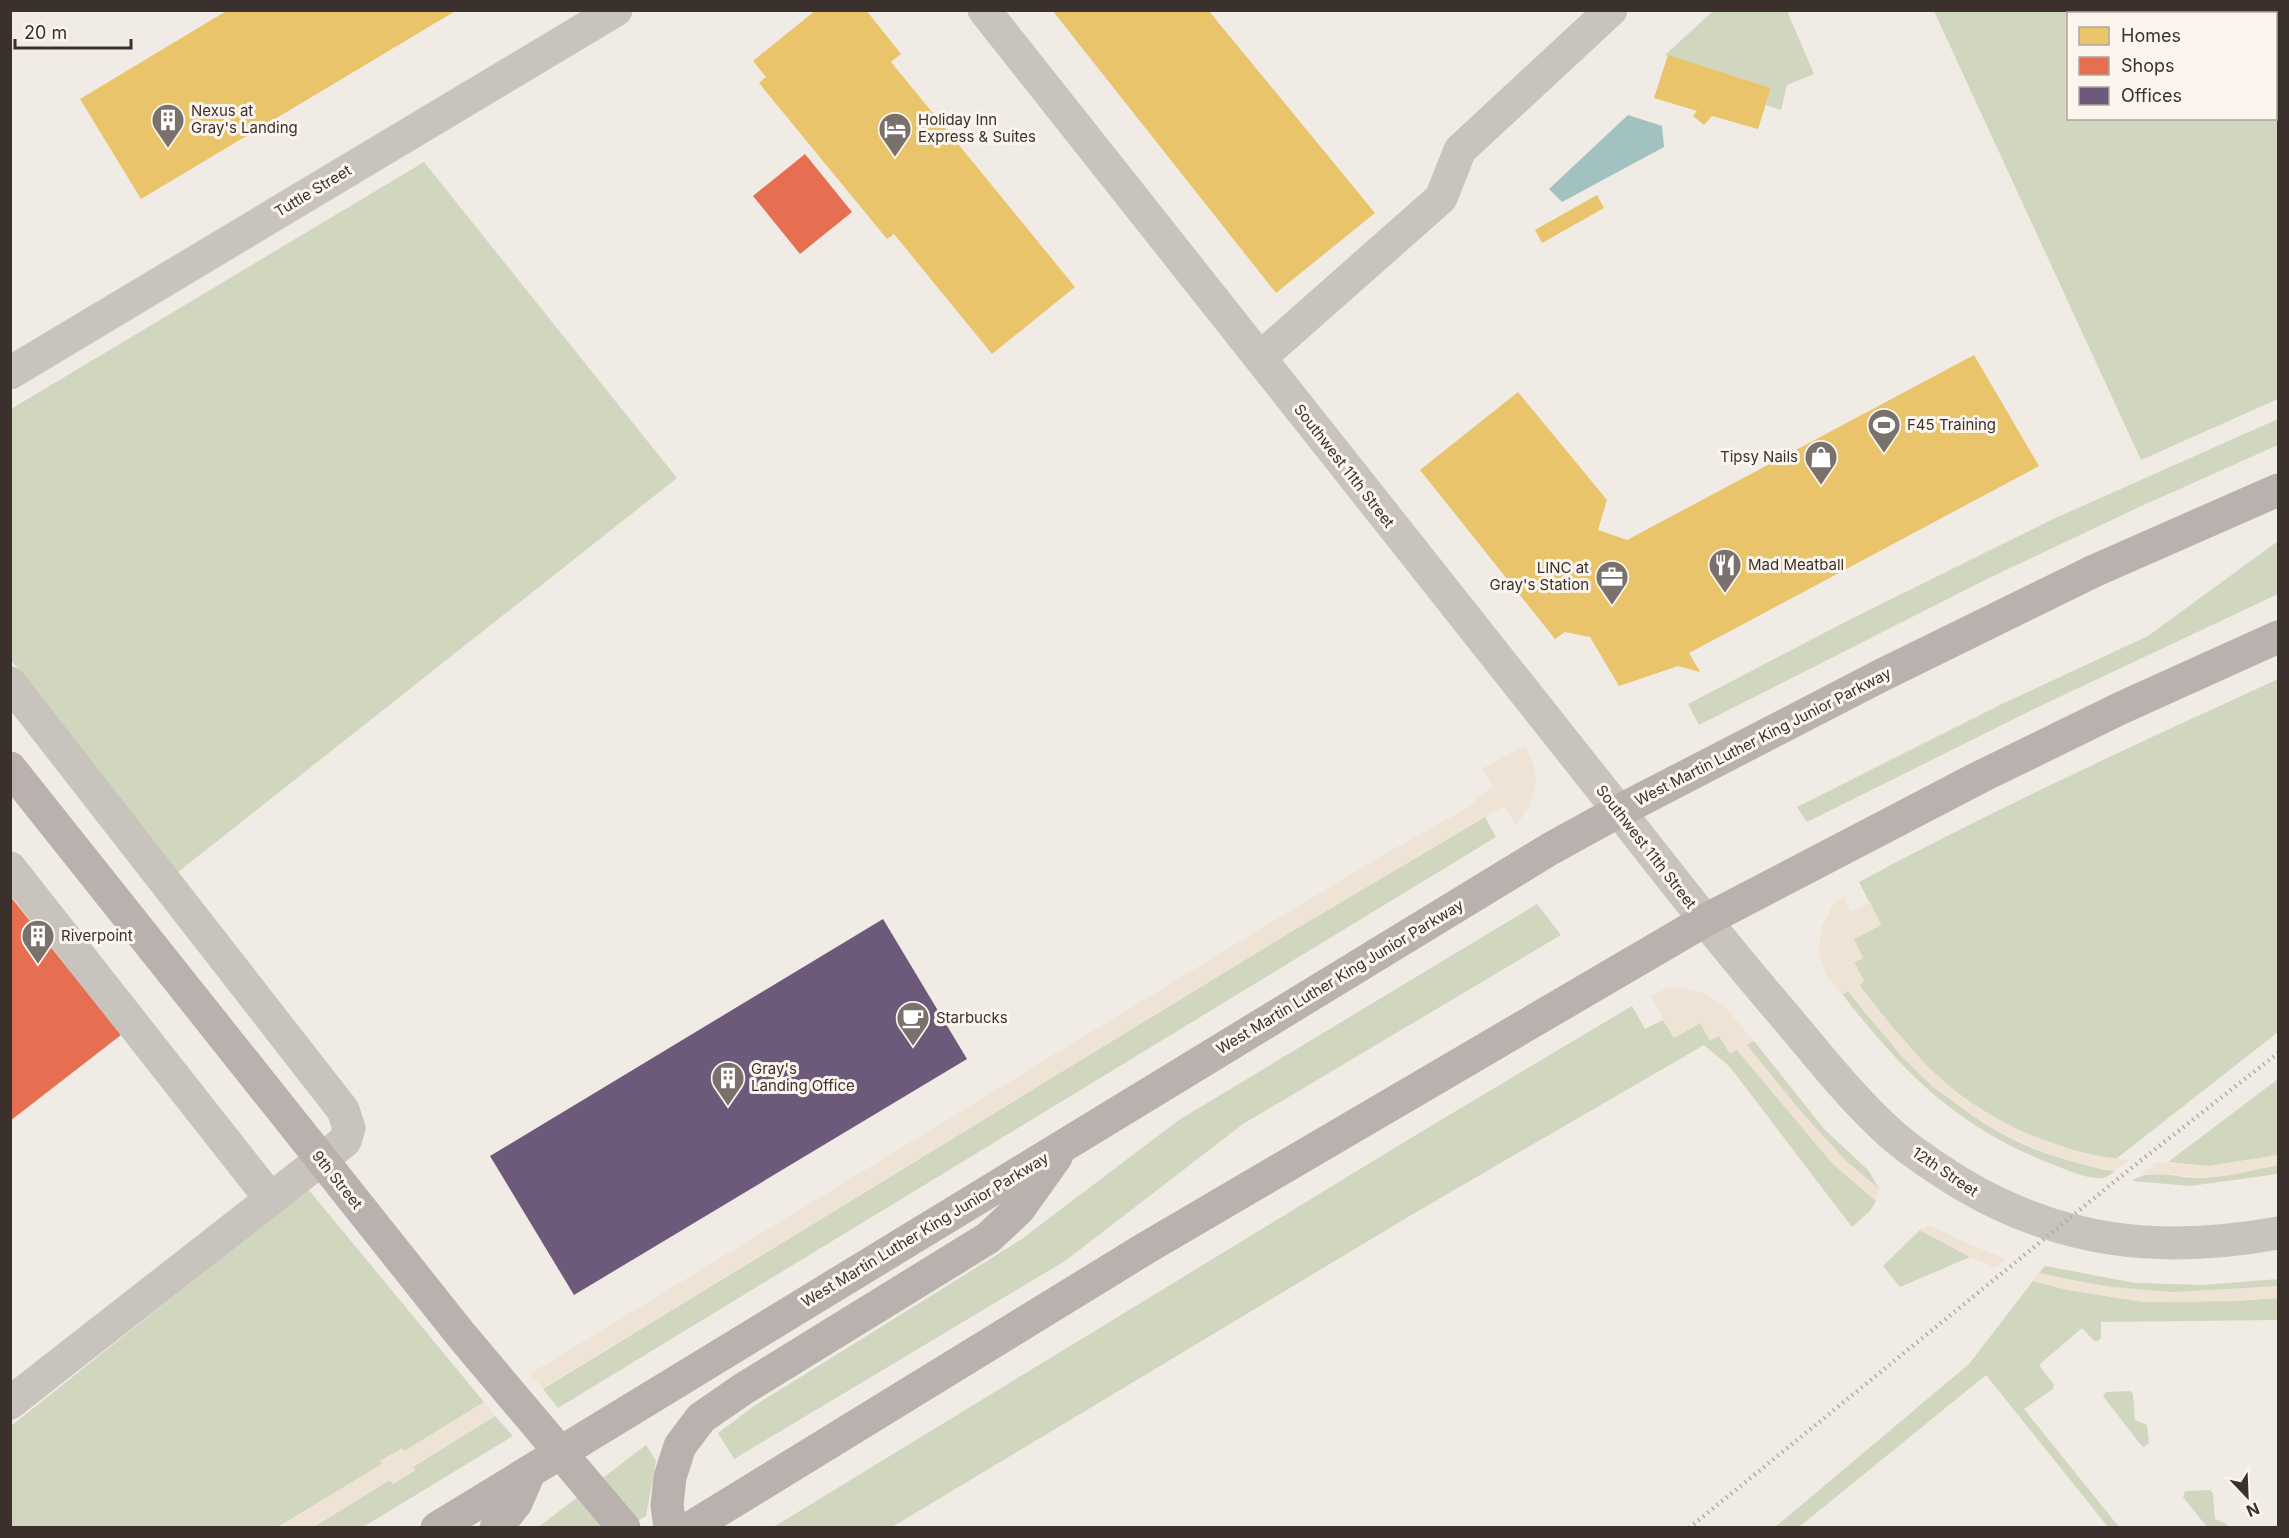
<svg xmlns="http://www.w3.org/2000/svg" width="2289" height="1538" font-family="Inter,sans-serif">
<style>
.green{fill:#d1d6bf;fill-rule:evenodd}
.plaza{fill:#eee3d5}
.water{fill:#a1c2c1}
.homes{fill:#e9c46a}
.shops{fill:#e76f51}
.offices{fill:#6d597a}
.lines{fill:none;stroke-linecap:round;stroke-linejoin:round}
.minor{stroke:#c9c3be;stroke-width:33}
.major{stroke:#b8b1ad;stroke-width:33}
.rail{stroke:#b1aca8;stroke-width:4.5;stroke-dasharray:1.5 4.5;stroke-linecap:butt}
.labels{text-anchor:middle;stroke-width:6;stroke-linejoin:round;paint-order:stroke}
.poi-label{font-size:15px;fill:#3b302b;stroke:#fbf5ee;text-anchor:start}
.street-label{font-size:15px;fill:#3b302b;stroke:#fbf5ee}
</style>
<rect width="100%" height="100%" fill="#f0ebe5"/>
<path class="green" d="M1713,11H1787L1814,74L1787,85L1781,110L1766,105L1771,88L1665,55Z
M1934,11H2278V399L2141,460ZM2068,14H2276V118H2068Z
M424,162L677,478L178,872L11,660V409Z
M2278,419V445L2137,508L1987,579L1699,725L1688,704L1851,619L2051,520Z
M2278,541V594L2036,708L1807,822L1797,807L2002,704L2148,636Z
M2278,679V1032L2116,1159C2057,1150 2001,1127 1954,1090C1934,1075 1918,1056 1902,1038C1887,1021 1871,1003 1859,984L1864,981L1854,962L1862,959L1853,939L1881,925L1859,882C1996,808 2137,744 2278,679Z
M1485,817L1496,837L558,1408L543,1389L1289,933Z
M1537,904L1561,935L1243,1124L1065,1261L734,1459L718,1433L754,1406L1019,1241L1179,1120Z
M1848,991C1902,1059 1956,1118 2039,1151C2060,1159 2083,1164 2104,1170L2115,1171C2111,1174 2107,1177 2103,1178C2088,1180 2068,1170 2054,1165C1956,1127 1905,1074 1842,994Z
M1632,1006L1645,1029L1663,1020L1674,1038L1700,1023L1719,1036L1730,1053L1737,1050L1833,1164L1876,1201L1870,1211L1852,1227L1730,1067L1704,1045L1413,1214L892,1527L772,1528L1429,1127Z
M1754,1041L1825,1130L1869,1171L1879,1189L1846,1161L1823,1138L1746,1045Z
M2278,1079V1155L2209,1166L2168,1162Z
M2278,1165V1174L2190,1186L2132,1181C2153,1166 2181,1180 2205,1178C2230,1176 2254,1170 2278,1165Z
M308,1189L484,1402L404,1452L402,1449L380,1461L382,1464L278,1527L11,1528V1426Z
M1920,1230L1970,1257L1900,1287L1883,1266Z
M2045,1266L2135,1283L2203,1285L2278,1279V1286C2243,1289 2207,1293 2172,1292C2127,1291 2083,1283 2039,1273Z
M2033,1281L2068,1290L2144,1302L2233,1301L2278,1298V1320L2101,1322V1338L2098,1341H2094L2082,1328L2039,1365L2054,1385L2053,1389L2024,1409L2119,1527H2108L1986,1375L1799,1527L1774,1528L1969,1364Z
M2130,1391L2133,1394L2135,1420L2147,1425L2149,1443L2144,1447L2141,1445L2103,1396L2106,1392Z
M495,1416L513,1436L363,1527L312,1528L390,1480L393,1484L414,1471L413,1467Z
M646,1445L656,1461L646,1516L627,1527L537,1528Z
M2210,1490L2213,1493L2215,1519L2227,1524V1527H2207L2183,1497L2185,1491Z"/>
<path class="plaza" d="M1525,745L1535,769L1536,782L1529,807L1516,825L1504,806L1289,933L543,1388L530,1374L1257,931L1378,858L1476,803L1475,798L1493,787L1482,769Z
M1843,897L1850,912L1870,902L1881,925L1854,939L1863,958L1854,962L1864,982L1859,985L1895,1030L1927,1066L1953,1090L1985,1112L2018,1130L2083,1154L2128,1160L2115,1171L2076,1163L2040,1151L1985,1124L1933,1087L1902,1057L1849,991L1842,994L1827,976L1819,953L1821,928L1833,905Z
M1679,987L1706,994L1726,1008L1754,1041L1747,1045L1797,1107L1846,1161L1879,1189L1876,1201L1833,1164L1737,1050L1730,1054L1719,1036L1710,1041L1700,1023L1674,1038L1651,996L1668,988Z
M2278,1155V1165L2224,1176L2202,1178L2171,1174L2141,1175L2156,1162L2209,1166Z
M1929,1225L1966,1243L2006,1259L1995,1268L1970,1257L1920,1230Z
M2039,1273L2100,1286L2173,1292L2278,1286V1298L2233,1301L2144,1302L2068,1290L2033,1281Z
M484,1402L495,1416L413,1466L415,1470L393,1484L390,1480L312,1527H278L382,1464L380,1461L402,1448L404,1451Z"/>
<path class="water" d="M1628,115L1662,126L1664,147L1562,202L1549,189Z"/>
<path class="homes" d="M228,10H457L141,199L80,99Z
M816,10H866L901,54L891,62L1075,287L992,354L894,234L887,239L759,83L766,77L753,61Z
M1052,10H1208L1375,213L1276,293Z
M1668,55L1771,88L1758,129L1712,116L1704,125L1693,116L1697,111L1654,98Z
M1597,195L1604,208L1542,243L1535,230Z
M1974,355L2039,466L1689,653L1700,672L1678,666L1619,686L1590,637L1565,632L1555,639L1420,470L1518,392L1607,500L1598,530L1627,540Z"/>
<path class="shops" d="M805,154L852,212L800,254L753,196Z
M10,896L121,1035L10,1121Z"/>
<path class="offices" d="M883,919L967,1059L574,1295L490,1156Z"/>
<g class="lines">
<path class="minor" d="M984,10L1619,811C1673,880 1727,949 1784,1015C1818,1055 1851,1098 1890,1133C1911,1152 1936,1168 1960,1183C2062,1244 2163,1254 2278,1233
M1260,358L1441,198L1460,150L1611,10
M10,373L616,10
M10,683L343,1110L349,1128L345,1141L10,1403
M10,868L270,1198"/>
<path class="major" d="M10,768L462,1336L624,1528
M437,1528L1550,849L1619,811L1880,676L2094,571L2278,490
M496,1528L516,1503L530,1471
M670,1528L667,1505L670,1477L680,1446L701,1418L743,1389L988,1238L1019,1209L1056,1157
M690,1528L1146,1248L1704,921L1980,777L2121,708L2278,637"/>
<path class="rail" d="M1689,1528L2130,1169L2278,1053"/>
</g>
<defs>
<g id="building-pin" transform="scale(1.725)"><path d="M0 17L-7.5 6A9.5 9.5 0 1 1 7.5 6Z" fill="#7a716c" stroke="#fbf5ee"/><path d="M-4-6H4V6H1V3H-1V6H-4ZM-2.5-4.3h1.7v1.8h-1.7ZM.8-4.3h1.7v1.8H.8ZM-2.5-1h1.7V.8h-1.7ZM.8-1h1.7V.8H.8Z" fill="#fff"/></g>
<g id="hotel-pin" transform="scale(1.725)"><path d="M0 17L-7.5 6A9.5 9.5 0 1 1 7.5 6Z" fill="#7a716c" stroke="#fbf5ee"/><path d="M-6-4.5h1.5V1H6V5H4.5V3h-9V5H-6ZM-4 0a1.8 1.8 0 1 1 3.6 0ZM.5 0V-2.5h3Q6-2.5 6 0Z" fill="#fff"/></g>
<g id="stadium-pin" transform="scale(1.725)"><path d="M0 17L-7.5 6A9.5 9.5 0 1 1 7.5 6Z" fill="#7a716c" stroke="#fbf5ee"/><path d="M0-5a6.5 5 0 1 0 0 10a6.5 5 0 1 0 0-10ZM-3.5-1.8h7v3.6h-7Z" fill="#fff"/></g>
<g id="shop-pin" transform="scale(1.725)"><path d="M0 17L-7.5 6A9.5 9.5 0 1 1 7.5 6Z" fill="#7a716c" stroke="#fbf5ee"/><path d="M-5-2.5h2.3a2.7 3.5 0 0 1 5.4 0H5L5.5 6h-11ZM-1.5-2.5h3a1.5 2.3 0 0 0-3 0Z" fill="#fff"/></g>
<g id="restaurant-pin" transform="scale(1.725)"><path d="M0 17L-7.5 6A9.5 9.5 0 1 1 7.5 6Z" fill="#7a716c" stroke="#fbf5ee"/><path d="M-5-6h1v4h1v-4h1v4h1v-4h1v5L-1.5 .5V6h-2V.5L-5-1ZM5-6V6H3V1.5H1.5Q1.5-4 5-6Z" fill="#fff"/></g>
<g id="office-pin" transform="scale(1.725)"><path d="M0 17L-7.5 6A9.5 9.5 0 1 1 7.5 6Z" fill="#7a716c" stroke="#fbf5ee"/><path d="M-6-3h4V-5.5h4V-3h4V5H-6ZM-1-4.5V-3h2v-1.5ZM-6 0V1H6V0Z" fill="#fff"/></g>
<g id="cafe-pin" transform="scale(1.725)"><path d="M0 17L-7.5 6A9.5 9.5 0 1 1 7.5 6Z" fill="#7a716c" stroke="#fbf5ee"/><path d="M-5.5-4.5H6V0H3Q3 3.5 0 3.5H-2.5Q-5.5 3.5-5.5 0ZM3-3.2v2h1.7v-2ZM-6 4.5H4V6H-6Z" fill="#fff"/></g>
</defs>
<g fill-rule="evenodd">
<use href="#building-pin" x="168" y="120"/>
<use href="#hotel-pin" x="895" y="129"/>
<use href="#stadium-pin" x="1884" y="425"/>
<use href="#shop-pin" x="1821" y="457"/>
<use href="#restaurant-pin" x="1725" y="565"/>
<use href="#office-pin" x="1612" y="577"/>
<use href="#building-pin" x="38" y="936"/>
<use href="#cafe-pin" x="913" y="1018"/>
<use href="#building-pin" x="728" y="1078"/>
</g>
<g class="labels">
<g class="poi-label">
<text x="191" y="116">Nexus at<tspan x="191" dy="17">Gray's Landing</tspan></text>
<text x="918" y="125">Holiday Inn<tspan x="918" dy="17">Express &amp; Suites</tspan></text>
<text x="1907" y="430">F45 Training</text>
<text x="1798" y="462" text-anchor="end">Tipsy Nails</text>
<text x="1748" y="570">Mad Meatball</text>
<text x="1589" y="573" text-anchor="end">LINC at<tspan x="1589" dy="17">Gray's Station</tspan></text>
<text x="61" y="941">Riverpoint</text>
<text x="936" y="1023">Starbucks</text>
<text x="751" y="1074">Gray's<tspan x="751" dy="17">Landing Office</tspan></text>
</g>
<g class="street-label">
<text transform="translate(313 191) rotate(-31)" y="5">Tuttle Street</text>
<text transform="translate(1344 466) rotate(52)" y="5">Southwest 11th Street</text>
<text transform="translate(1763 737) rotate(-27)" y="5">West Martin Luther King Junior Parkway</text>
<text transform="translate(1646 847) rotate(52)" y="5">Southwest 11th Street</text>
<text transform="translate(1340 977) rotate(-31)" y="5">West Martin Luther King Junior Parkway</text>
<text transform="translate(1945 1172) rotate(34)" y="5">12th Street</text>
<text transform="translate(337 1180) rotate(51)" y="5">9th Street</text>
<text transform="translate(925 1230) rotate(-31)" y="5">West Martin Luther King Junior Parkway</text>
</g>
</g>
<rect width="2289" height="1538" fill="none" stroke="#3b302b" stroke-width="24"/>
<rect x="2067" y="12" width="210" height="108" fill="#fbf5ee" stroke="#aea6a0" stroke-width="1.5"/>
<rect x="2079" y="27" width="30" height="18" fill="#e9c46a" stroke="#aea6a0" stroke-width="1.5"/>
<text x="2121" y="42" font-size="18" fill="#3b302b">Homes</text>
<rect x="2079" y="57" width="30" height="18" fill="#e76f51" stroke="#aea6a0" stroke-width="1.5"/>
<text x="2121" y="72" font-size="18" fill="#3b302b">Shops</text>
<rect x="2079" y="87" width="30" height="18" fill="#6d597a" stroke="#aea6a0" stroke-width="1.5"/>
<text x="2121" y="102" font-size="18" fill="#3b302b">Offices</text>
<g transform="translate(2247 1496) rotate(157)" stroke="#fbf5ee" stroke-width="4.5" paint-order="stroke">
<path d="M0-4.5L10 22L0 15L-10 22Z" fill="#3b302b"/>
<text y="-9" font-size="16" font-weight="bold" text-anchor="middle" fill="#3b302b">N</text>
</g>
<path d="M15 39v9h116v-9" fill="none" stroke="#3b302b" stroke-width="3"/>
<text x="24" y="39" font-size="18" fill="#3b302b" stroke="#fbf5ee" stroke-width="4.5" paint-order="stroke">20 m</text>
</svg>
